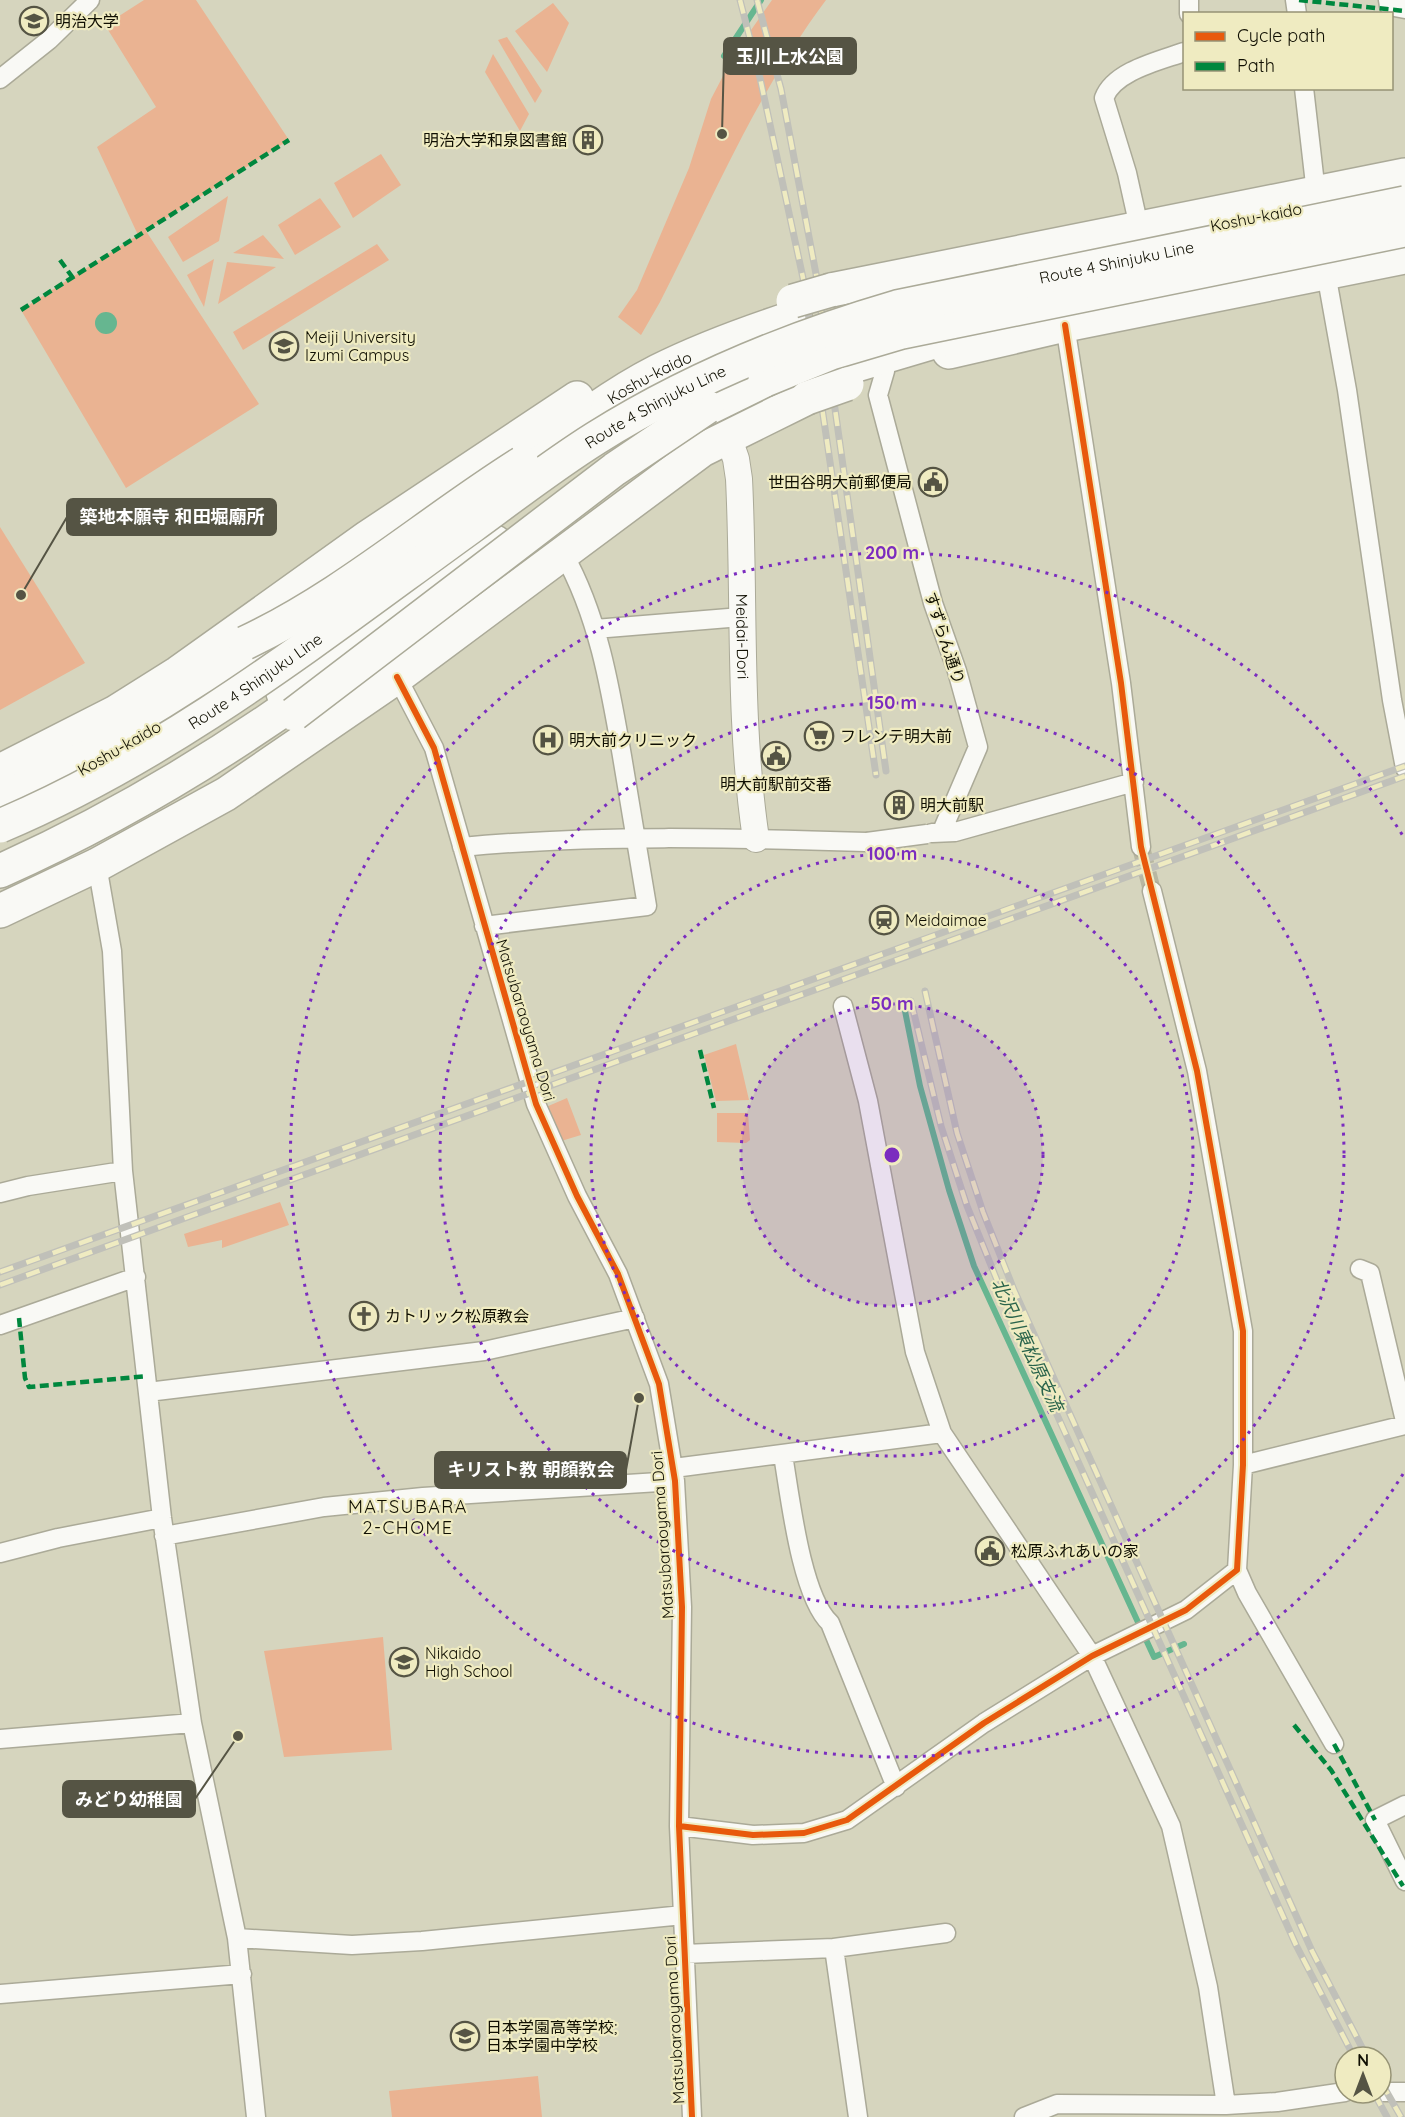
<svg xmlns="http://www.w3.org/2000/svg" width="1405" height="2117" font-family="Quicksand,'Noto Sans JP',sans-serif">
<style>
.green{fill:#eab392}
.water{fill:#66b690}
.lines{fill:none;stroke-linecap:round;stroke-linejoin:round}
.stream{stroke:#66b690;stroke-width:6}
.street-tunnel{stroke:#b8b7a2;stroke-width:18;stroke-dasharray:18 9;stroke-linecap:butt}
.street-casing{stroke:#abaa98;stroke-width:21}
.secondary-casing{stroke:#abaa98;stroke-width:28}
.highway-casing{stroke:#abaa98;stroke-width:36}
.street{stroke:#f9f9f5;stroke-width:18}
.secondary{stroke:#f9f9f5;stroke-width:26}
.highway{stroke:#f9f9f5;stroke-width:33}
.rail-casing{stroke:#c0c0b9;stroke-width:7}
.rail{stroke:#efebc1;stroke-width:4.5;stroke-dasharray:14;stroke-linecap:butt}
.street-bridge-casing{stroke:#abaa98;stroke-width:21;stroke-linecap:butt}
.highway-bridge-casing{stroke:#abaa98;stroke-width:36;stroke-linecap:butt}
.street-bridge{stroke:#f9f9f5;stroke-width:18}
.highway-bridge{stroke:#f9f9f5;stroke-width:33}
.quiet{stroke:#00873e;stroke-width:4.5;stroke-dasharray:9 4.5;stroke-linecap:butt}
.cycleway-casing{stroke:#efebc1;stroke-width:10}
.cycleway{stroke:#e8590c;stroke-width:6}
.ring{fill:none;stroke:#7b2cbf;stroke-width:3;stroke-dasharray:3 6}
.labels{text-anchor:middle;stroke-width:4.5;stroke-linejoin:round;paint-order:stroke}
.poi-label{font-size:16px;fill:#100f02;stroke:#efebc1;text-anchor:start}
.street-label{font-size:16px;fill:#100f02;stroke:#efebc1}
.water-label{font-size:18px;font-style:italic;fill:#2a644c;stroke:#efebc1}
.neighbourhood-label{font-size:18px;letter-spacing:1.5px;fill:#100f02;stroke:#efebc1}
.centre{fill:#7b2cbf;stroke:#efebc1;stroke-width:3}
.ring-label{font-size:18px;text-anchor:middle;font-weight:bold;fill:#7b2cbf;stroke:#efebc1;stroke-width:4.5;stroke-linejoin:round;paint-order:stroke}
.leader{fill:none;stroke:#555444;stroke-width:2}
.callout-dot{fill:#555444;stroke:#efebc1;stroke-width:2}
.callout{fill:#555444;stroke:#555444;stroke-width:2}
.callout-label{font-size:18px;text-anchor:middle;font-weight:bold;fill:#fff}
</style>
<rect width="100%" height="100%" fill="#d6d5be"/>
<path class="green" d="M144,0H196L289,140L146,231L259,404L126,488L21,310L138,235L97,147L156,107L105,25Z
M772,0H826C757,92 712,200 660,302L641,335L618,317L637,290L689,168L711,99L735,53Z
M553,3L569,23L547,72L515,31Z
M507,37L542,91L535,103L498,40Z
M493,54L529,114L520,131L485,72Z
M381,154L401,185L353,218L334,183Z
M228,196L219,241L183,262L168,237Z
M320,198L341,227L295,255L278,225Z
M263,235L284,259L233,253Z
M377,244L389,260L243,350L233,332Z
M214,259L204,307L187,275Z
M227,262L276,267L218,304Z
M0,527L85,663L0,710Z
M736,1044L749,1100L716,1101L704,1055Z
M567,1098L581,1135L558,1142L546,1107Z
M717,1113H748L750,1140L746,1143L717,1142Z
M280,1202L289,1225L222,1248V1240L188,1247L184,1234Z
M383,1637L392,1750L284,1757L264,1651Z
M538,2076L542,2117H392L389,2091Z"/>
<path class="water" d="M95 323a11 11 0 1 1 22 0a11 11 0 1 1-22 0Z"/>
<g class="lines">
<path class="stream" d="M724,56L761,0
M903,1001L920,1086L949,1190L974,1266L1154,1657L1184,1644"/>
<path class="street-tunnel" d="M1141,847L1152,891"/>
<g class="street-casing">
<path id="street" d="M1189,0V14
M1295,0L1297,14
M1388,0L1389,6L1405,9
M0,79L49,40L90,0
M1304,88L1316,193
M1139,227L1127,173L1104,98C1114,71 1159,61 1184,52
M1326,273L1347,390L1392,700L1405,768
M1065,325L1121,683L1141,847
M885,371L878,395L933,603L957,671L978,747L942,831
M595,629L741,617
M397,677L434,748L536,1104L577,1196L618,1274L659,1384L675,1481L682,1607L679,1826L692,2117
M932,833L955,832L1134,782
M462,847C596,834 733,838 867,842
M97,865L112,951L123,1171L162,1518L192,1723L237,1938L256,2117
M484,926L647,906C639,856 630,806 622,756C610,686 598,615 563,553
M843,1006L868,1101L915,1352L942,1433L1092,1656L1171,1826L1208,1987L1226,2105
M0,1193L28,1186L123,1171
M1360,1269L1370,1273L1405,1421
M0,1325L136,1277
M148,1392L484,1351L635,1318
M783,1455C790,1496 801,1596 830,1623L896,1787
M1243,1465L1405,1425
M674,1468L942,1433
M164,1536L324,1507L423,1497L675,1481
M0,1553L58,1538L162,1518
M1237,1570L1247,1593L1334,1744
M0,1739L192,1723
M1405,1805L1375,1820L1405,1881
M679,1826L753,1835L804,1833L847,1820L984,1723L1092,1656L1186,1610L1237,1570L1243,1465V1331L1197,1071L1152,891
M237,1938L352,1945L422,1941L683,1915
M834,1948L858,2117
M684,1954L834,1948L946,1933
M0,1994L242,1974
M1381,2092H1405
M1024,2117L1057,2104L1226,2105L1277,2102L1345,2092"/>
</g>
<g class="secondary-casing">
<g id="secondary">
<path id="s1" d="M728,436L736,459L739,479C745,601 738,717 756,839"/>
</g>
</g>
<g class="highway-casing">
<g id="highway">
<path d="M831,290L1405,175"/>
<path d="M949,352L1065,325L1405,257"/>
<path d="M843,369L971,331"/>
<path d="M682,421L765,380"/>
<path id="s2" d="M499,481C550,443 601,400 658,371C702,349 749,332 795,317"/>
<path d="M283,693L495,542"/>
<path d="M0,771L116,712L178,673L368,537L577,398"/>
<path d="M0,800C101,753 196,700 283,631"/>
<path d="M0,871C112,821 214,760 313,689"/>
<path d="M0,911L97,865L226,794L397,677L702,450L807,398"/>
</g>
</g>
<use href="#street" class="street"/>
<use href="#secondary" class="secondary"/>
<use href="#highway" class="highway"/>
<g class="rail-casing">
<path id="rail" d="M740,0L760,78L803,278L876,775
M757,0L781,89L816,274L886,771
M925,991L957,1133L983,1212L1014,1290L1312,1951L1367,2057
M911,1001L941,1126L967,1206L1003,1295L1296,1945L1354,2057
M0,1272L1405,766
M0,1285L1405,776
M1381,2082L1401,2117
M1374,2093L1387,2117"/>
</g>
<use href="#rail" class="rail"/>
<g class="street-bridge-casing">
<path id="street-bridge" d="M867,842L927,834"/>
</g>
<g class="highway-bridge-casing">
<g id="highway-bridge">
<path d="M793,301L831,290"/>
<path d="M765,380L831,353L902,332L1405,230"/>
<path d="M807,398L847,384"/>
<path d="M245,643C345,596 428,522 522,463"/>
<path d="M294,714L615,469L707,407"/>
<path id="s3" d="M0,826C173,753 321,635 472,526C513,496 553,465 596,438C690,379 791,338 897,307L1405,203"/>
</g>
</g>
<use href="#street-bridge" class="street-bridge"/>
<use href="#highway-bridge" class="highway-bridge"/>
<path class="quiet" d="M1299,0L1405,11
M60,260L73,278
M21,310L289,140
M700,1050L714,1108
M19,1318L25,1378L29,1387L147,1376
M1294,1725L1331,1770L1403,1886
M1334,1744L1375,1820"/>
<g class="cycleway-casing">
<path id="cycleway" d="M397,677L434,748L536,1104L577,1196L618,1274L659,1384L675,1481L682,1607L679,1826L692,2117
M679,1826L753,1835L804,1833L847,1820L984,1723L1092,1656L1186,1610L1237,1570L1243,1465V1331L1197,1071L1141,847L1121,683L1065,325"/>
</g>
<use href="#cycleway" class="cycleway"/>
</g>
<circle cx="892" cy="1155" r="151" fill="#7b2cbf" fill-opacity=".12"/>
<g class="ring">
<circle cx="892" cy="1155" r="151"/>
<circle cx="892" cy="1155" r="301"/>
<circle cx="892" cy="1155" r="452"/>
<path d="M1403 1474A602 602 0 1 1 1403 836"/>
</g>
<defs>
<g id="university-ring" transform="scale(1.5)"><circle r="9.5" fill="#efebc1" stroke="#555444" stroke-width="1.5"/><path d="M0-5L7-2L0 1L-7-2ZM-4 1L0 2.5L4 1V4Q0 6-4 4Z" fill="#555444"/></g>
<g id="building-ring" transform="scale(1.5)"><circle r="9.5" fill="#efebc1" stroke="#555444" stroke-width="1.5"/><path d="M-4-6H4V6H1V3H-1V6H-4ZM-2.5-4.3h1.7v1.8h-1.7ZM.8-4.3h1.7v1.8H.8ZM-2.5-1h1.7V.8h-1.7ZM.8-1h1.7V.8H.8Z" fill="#555444"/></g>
<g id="civic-ring" transform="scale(1.5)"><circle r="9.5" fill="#efebc1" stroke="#555444" stroke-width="1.5"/><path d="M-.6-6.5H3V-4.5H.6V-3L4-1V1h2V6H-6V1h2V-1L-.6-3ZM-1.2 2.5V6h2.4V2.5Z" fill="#555444"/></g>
<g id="supermarket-ring" transform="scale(1.5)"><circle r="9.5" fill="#efebc1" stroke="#555444" stroke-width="1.5"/><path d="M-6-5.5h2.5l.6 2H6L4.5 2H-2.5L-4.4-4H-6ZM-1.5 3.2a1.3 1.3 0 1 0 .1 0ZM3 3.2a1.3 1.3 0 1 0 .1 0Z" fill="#555444"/></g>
<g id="hospital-ring" transform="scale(1.5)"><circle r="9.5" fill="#efebc1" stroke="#555444" stroke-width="1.5"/><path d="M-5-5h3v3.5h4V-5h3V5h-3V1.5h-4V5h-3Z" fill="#555444"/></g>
<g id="station-ring" transform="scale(1.5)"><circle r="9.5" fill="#efebc1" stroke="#555444" stroke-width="1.5"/><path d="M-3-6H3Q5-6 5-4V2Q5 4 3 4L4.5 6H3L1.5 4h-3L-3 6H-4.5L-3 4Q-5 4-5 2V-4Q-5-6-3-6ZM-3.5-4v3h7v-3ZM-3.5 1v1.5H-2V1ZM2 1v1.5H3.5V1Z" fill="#555444"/></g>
<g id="church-ring" transform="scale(1.5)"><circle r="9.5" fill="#efebc1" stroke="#555444" stroke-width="1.5"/><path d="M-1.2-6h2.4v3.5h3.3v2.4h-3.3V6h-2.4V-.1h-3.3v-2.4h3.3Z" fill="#555444"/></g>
<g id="school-ring" transform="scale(1.5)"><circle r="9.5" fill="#efebc1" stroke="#555444" stroke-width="1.5"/><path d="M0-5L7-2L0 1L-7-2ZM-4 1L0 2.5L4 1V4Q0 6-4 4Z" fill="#555444"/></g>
</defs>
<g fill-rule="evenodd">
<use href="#university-ring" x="34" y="21"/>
<use href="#building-ring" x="588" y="140"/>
<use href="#university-ring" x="284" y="346"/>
<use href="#civic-ring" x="933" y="482"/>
<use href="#supermarket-ring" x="819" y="736"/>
<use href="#hospital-ring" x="548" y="740"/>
<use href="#civic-ring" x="776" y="756"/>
<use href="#building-ring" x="899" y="805"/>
<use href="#station-ring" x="884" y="920"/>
<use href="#church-ring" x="364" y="1316"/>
<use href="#civic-ring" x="990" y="1551"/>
<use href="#school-ring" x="404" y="1662"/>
<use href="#school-ring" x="465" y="2036"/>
</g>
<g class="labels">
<g class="poi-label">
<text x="55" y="27">明治大学</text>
<text x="567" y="146" text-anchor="end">明治大学和泉図書館</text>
<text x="305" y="343">Meiji University<tspan x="305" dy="18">Izumi Campus</tspan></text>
<text x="912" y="488" text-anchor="end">世田谷明大前郵便局</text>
<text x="840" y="742">フレンテ明大前</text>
<text x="569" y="746">明大前クリニック</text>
<text x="776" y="790" text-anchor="middle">明大前駅前交番</text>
<text x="920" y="811">明大前駅</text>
<text x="905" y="926">Meidaimae</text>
<text x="385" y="1322">カトリック松原教会</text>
<text x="1011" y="1557">松原ふれあいの家</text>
<text x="425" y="1659">Nikaido<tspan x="425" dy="18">High School</tspan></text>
<text x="486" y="2033">日本学園高等学校;<tspan x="486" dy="18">日本学園中学校</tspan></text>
</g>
<g class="street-label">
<text transform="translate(1256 217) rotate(-11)" y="6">Koshu-kaido</text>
<text dy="6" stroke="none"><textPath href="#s3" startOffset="1266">Route 4 Shinjuku Line</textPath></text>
<text dy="6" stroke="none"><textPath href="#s2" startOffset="183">Koshu-kaido</textPath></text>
<text dy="6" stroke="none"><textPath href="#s3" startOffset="780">Route 4 Shinjuku Line</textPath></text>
<text dy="6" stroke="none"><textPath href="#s1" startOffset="202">Meidai-Dori</textPath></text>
<text transform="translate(945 638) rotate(72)" y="6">すずらん通り</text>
<text dy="6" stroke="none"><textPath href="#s3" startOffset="294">Route 4 Shinjuku Line</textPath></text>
<text transform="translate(119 748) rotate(-30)" y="6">Koshu-kaido</text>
<text transform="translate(526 1020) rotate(73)" y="6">Matsubaraoyama Dori</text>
<text transform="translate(662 1535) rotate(-94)" y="6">Matsubaraoyama Dori</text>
<text transform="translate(674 2020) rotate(-93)" y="6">Matsubaraoyama Dori</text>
</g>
<g class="water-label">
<text transform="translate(1027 1345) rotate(65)" y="6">北沢川東松原支流</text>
</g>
<g class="neighbourhood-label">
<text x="408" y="1513">MATSUBARA<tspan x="408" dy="21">2-CHOME</tspan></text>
</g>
</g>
<circle cx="892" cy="1155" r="9" class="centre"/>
<g class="ring-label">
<text x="892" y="559">200 m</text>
<text x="892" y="709">150 m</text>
<text x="892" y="860">100 m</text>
<text x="892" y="1010">50 m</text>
</g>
<path class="leader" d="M722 134L724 56M21 595L67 517M639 1398L626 1470M238 1736L195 1799"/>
<g class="callout-dot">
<circle cx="722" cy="134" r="6"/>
<circle cx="21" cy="595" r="6"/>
<circle cx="639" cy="1398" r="6"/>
<circle cx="238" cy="1736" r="6"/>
</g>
<g class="callout">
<rect x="724" y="38" width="132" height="36" rx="6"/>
<rect x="67" y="499" width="209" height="36" rx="6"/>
<rect x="435" y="1452" width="191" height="36" rx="6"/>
<rect x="63" y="1781" width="132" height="36" rx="6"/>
</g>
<g class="callout-label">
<text x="790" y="63">玉川上水公園</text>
<text x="172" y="523">築地本願寺 和田堀廟所</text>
<text x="531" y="1476">キリスト教 朝顔教会</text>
<text x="129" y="1806">みどり幼稚園</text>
</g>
<rect x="1183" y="12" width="210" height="78" fill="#efebc1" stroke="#969375" stroke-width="1.5"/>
<rect x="1195" y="32" width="30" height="9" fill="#e8590c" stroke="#969375" stroke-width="1.5"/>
<text x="1237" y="42" font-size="18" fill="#100f02">Cycle path</text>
<rect x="1195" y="62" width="30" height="9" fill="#00873e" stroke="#969375" stroke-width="1.5"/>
<text x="1237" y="72" font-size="18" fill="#100f02">Path</text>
<g transform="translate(1363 2075)"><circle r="28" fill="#efebc1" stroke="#969375" stroke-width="1.5"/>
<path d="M0-4.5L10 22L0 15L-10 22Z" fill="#555444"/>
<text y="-9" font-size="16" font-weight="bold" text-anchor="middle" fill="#100f02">N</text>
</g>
</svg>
